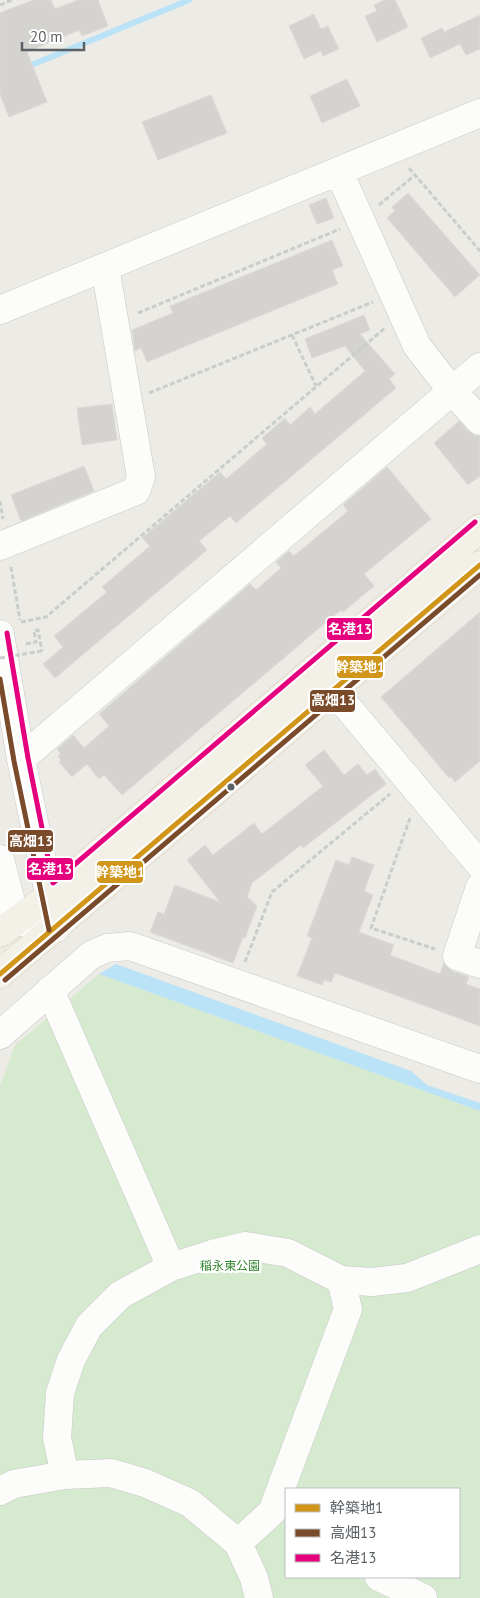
<svg xmlns="http://www.w3.org/2000/svg" width="480" height="1598" font-family="'PT Sans','Noto Sans JP',sans-serif">
<style>
.green{fill:#d5eacf;fill-rule:evenodd}
.water{fill:#bae3f8}
.lines{fill:none;stroke-linecap:round;stroke-linejoin:round}
.stream{stroke:#bae3f8;stroke-width:6}
.building{fill:#d4d3d0;stroke:#dcdad6}
.minor-casing{stroke:#c8c8c7;stroke-width:29}
.major-casing{stroke:#d7c9b2;stroke-width:29}
.path{stroke:#c8ceca;stroke-width:3;stroke-dasharray:5 2.5;stroke-linecap:butt}
.minor{stroke:#fcfcfb;stroke-width:28}
.major{stroke:#f3f0e8;stroke-width:28}
.path-bridge{stroke:#c8ceca;stroke-width:3;stroke-dasharray:5 2.5;stroke-linecap:butt}
.bus-1-casing{stroke:#fff;stroke-width:9}
.bus-2-casing{stroke:#fff;stroke-width:9}
.bus-3-casing{stroke:#fff;stroke-width:9}
.bus-1{stroke:#d09519;stroke-width:5}
.bus-2{stroke:#7a4b2a;stroke-width:5}
.bus-3{stroke:#e5007d;stroke-width:5}
.bus-dot{fill:#5b6165;stroke:#fff;stroke-width:2}
.labels{text-anchor:middle;stroke-width:4.5;stroke-linejoin:round;paint-order:stroke}
.park-label{font-size:12px;fill:#30842b;stroke:#fff}
.line-badge{stroke:#fff;stroke-width:2}
.badge-label{font-size:14px;text-anchor:middle;font-weight:bold;fill:#fff}
</style>
<rect width="100%" height="100%" fill="#edebe6"/>
<path class="green" d="M99,974L480,1111V1598H0V1086L15,1045ZM286,1489H459V1577H286Z"/>
<path class="water" d="M116,964L411,1071L427,1085L480,1103V1111L99,974Z"/>
<g class="lines">
<path class="stream" d="M24,68L189,0"/>
</g>
<path class="building" d="M33,0H51L55,9L78,0H98L108,26L82,36L79,30L27,52L47,102L9,117L0,95V13Z
M384,0H395L408,27L377,42L365,16L377,11L374,5Z
M314,14L321,29L328,26L339,49L323,56L321,51L304,59L289,26Z
M480,15V49L466,55L460,44L430,58L421,38L442,28L444,32Z
M347,79L360,106L322,123L310,96Z
M211,95L227,133L158,160L142,122Z
M408,193L480,275L455,297L387,218L395,211L392,207Z
M326,198L334,218L317,224L309,205Z
M332,240L343,266L332,270L338,284L147,362L141,348L135,351L132,330L173,313L170,306Z
M364,315L370,330L360,334L395,374L389,379L396,388L236,523L230,516L199,541L207,550L55,678L43,664L63,647L54,636L107,592L102,587L150,546L142,538L220,472L226,479L267,444L262,438L285,418L290,425L310,407L315,414L365,371L345,346L312,358L305,339Z
M112,404L117,440L82,445L77,408Z
M459,421L469,432L475,436H480V476L468,485L434,443Z
M84,466L94,491L21,521L11,495Z
M387,467L431,519L364,574L374,586L343,612L341,610L324,624L122,795L104,775L99,779L87,764L72,777L59,762L61,760L58,756L61,754L57,749L73,735L84,748L109,726L99,714L250,584L256,590L281,568L276,562L289,551L294,556L348,511L343,505Z
M480,612V761L455,782L450,776L449,778L381,697Z
M324,750L344,775L358,764L367,775L375,769L386,784L303,848L301,845L252,883L247,897L257,906L245,938L243,937L233,963L150,932L158,912L164,914L175,885L220,902L187,860L205,845L213,855L254,823L262,834L323,786L305,765Z
M352,857L374,865L364,891L373,895L359,932L394,945L390,955L440,974L444,963L452,971L469,977L466,984L480,989V1026L335,973L331,982L324,980L322,985L297,976L312,938L307,936L336,860L349,865Z"/>
<g class="lines">
<g class="minor-casing">
<path id="minor" d="M339,172L417,346L452,391L480,421
M0,310L480,113
M0,546L136,491L141,477L105,267
M0,634L21,759L56,928L16,921L0,859
M333,690L480,865
M21,759L480,367
M480,887L457,956L480,964
M50,990L171,1267
M0,1035L91,955L107,948L130,946L480,1069
M65,1475L57,1438L60,1393L71,1360L89,1326L120,1295L171,1267L212,1254L246,1246L288,1253L341,1280L372,1282L407,1278L480,1249
M0,1491L14,1484L65,1475L111,1473L145,1483L190,1503L238,1543L254,1578L259,1598
M238,1543L272,1512L348,1309L341,1280
M379,1577L423,1598"/>
</g>
<g class="major-casing">
<path id="major" d="M0,933L48,897L480,528
M0,974L480,565"/>
</g>
<path class="path" d="M0,5L12,0
M409,168L480,251
M379,205L415,175
M138,313L340,229
M292,335L316,386
M149,393L373,302
M0,501L3,519
M11,567L20,620
M21,622L46,617L385,328
M26,644L36,642L34,631L38,630L42,651
M410,818L371,928L435,949
M245,962L272,892L390,794"/>
<use href="#minor" class="minor"/>
<use href="#major" class="major"/>
<path class="path-bridge" d="M0,658L42,651"/>
<g class="bus-1-casing">
<path id="bus-1" d="M0,974L480,565"/>
</g>
<g class="bus-2-casing">
<path id="bus-2" d="M0,679L14,761L49,930
M5,980L480,575"/>
</g>
<g class="bus-3-casing">
<path id="bus-3" d="M7,633L28,758L53,883L475,522"/>
</g>
<use href="#bus-1" class="bus-1"/>
<use href="#bus-2" class="bus-2"/>
<use href="#bus-3" class="bus-3"/>
</g>
<circle class="bus-dot" cx="231" cy="787" r="4.5"/>
<g class="labels">
<g class="park-label">
<text x="230" y="1270">稲永東公園</text>
</g>
</g>
<g class="line-badge">
<rect x="326" y="617" width="47" height="24" rx="5" fill="#e5007d"/>
<rect x="336" y="655" width="48" height="24" rx="5" fill="#d09519"/>
<rect x="309" y="689" width="47" height="24" rx="5" fill="#7a4b2a"/>
<rect x="7" y="829" width="47" height="24" rx="5" fill="#7a4b2a"/>
<rect x="26" y="857" width="48" height="24" rx="5" fill="#e5007d"/>
<rect x="96" y="860" width="48" height="24" rx="5" fill="#d09519"/>
</g>
<g class="badge-label">
<text x="350" y="634">名港13</text>
<text x="360" y="672">幹築地1</text>
<text x="333" y="705">高畑13</text>
<text x="31" y="846">高畑13</text>
<text x="50" y="874">名港13</text>
<text x="120" y="877">幹築地1</text>
</g>
<rect x="285" y="1488" width="175" height="90" fill="#ffffff" stroke="#bdc0c1"/>
<rect x="295" y="1504" width="25" height="8" fill="#d09519" stroke="#bdc0c1"/>
<text x="330" y="1513" font-size="15" fill="#5b6165">幹築地1</text>
<rect x="295" y="1529" width="25" height="8" fill="#7a4b2a" stroke="#bdc0c1"/>
<text x="330" y="1538" font-size="15" fill="#5b6165">高畑13</text>
<rect x="295" y="1554" width="25" height="8" fill="#e5007d" stroke="#bdc0c1"/>
<text x="330" y="1563" font-size="15" fill="#5b6165">名港13</text>
<path d="M22 42v8h62v-8" fill="none" stroke="#5b6165" stroke-width="2.5"/>
<text x="30" y="42" font-size="15" fill="#5b6165" stroke="#ffffff" stroke-width="4" paint-order="stroke">20 m</text>
</svg>
